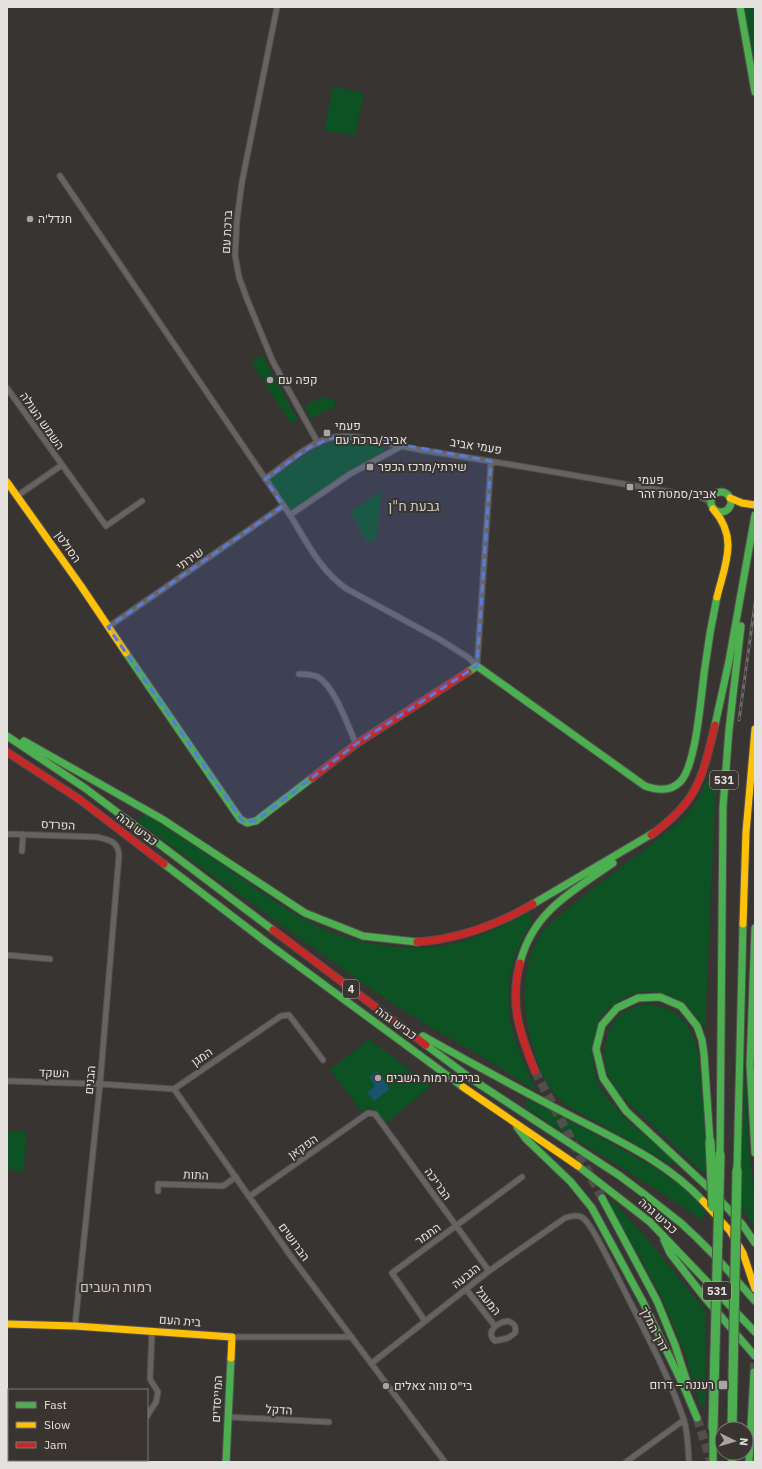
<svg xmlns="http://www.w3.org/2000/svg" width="762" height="1469" font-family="'IBM Plex Sans',Heebo,sans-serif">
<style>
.green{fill:#0c5222}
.water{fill:#19536d}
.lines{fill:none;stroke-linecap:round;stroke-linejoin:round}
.highway-tunnel{stroke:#514e4c;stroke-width:9;stroke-dasharray:9 4.5;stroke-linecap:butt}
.street-casing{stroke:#52504e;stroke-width:7}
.fast-casing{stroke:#52504e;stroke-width:9}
.slow-casing{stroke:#52504e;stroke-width:9}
.jam-casing{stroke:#52504e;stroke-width:9}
.street{stroke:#666462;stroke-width:5}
.fast{stroke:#4caf50;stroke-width:7}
.slow{stroke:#ffc107;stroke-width:7}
.jam{stroke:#c62828;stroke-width:7}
.rail-casing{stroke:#6c6a68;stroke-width:3}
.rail{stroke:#393430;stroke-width:1.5;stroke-dasharray:4.5;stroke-linecap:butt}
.fast-bridge-casing{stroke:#52504e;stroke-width:11;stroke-linecap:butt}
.fast-bridge{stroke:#4caf50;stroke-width:9}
.marked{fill:#597ada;fill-opacity:0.2;stroke:#597ada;stroke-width:3;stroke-dasharray:8 5;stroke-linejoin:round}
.poi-dot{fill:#a7a4a2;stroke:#393430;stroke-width:1.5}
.labels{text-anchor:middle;stroke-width:4;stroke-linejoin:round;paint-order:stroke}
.shield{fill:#393430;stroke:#b1adaa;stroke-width:1}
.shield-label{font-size:11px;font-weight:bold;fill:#e4e1df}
.poi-label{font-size:12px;fill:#e4e1df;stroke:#393430;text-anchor:start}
.street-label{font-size:12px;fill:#e4e1df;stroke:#393430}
.quarter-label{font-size:14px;fill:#ccc6c0;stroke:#393430}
</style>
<rect width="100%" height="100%" fill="#373432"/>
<path class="green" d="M743,7H755V70Z
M333,87L364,93L355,136L324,130Z
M262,355L298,420L291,424L251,362Z
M321,398L335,399L334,410L329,409L311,419L305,406Z
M336,440L357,441L381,444L384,447L383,451L290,511L269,479L320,446Z
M381,491L377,536L374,540L367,543L351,512Z
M716,780L705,1030C699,1020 693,1010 682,1002C661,988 635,988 615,1004C610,1008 603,1013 600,1019C590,1039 591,1070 601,1090C604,1095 609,1100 613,1104C630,1126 652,1141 674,1158L672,1165L566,1105C562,1101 557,1097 553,1092C540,1076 533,1048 528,1027C522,999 523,965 538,939C545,926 559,916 570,907C597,885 624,865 652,844C677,824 695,813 706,781Z
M144,813C173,832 202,851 230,870C264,894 298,919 337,935C353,941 371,943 387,946C403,948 420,949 436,947C470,943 500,927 529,912L532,923C509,955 502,1001 515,1040C521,1057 529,1074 536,1091L478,1054L428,1026L378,994L138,822Z
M646,1004C658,1005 670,1008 680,1017C689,1025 694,1038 697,1049C700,1062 700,1076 702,1089C704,1118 706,1148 708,1178C689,1159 670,1141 650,1123C639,1112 622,1099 614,1086C603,1069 602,1053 608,1034C613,1016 629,1007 646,1004Z
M369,1039L431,1086L385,1124L371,1107L362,1112L330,1070Z
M745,1069L749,1150L755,1197V1231L741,1206V1147Z
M527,1099L597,1135L655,1168L678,1183L707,1209L702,1220C644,1180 583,1145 525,1107Z
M7,1132H26L24,1171L7,1170Z
M612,1200L647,1239L706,1311L705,1406L700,1405L685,1353L659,1292L609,1203Z"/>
<path class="water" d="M377,1071L390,1089L374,1101L367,1092L375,1086L369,1077Z"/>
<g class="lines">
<path class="highway-tunnel" d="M535,1071L602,1198
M754,1372L755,1354
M697,1418L711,1462"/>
<g class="street-casing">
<path id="street" d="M277,7L242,182L237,219L235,255L239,277L247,299L273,362L318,443
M60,176L290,515C306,541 321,572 347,589L439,639L469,658L477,666
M7,388L106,526L142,501
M265,479C285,465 310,441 334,437C361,433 394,446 421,450C512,464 604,481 695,496L713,495
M17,496L62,465
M700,497L707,500L711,505
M290,515L350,474L400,447
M108,627L283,506
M477,666L491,461
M299,674C305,674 312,674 318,677C335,687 348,726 356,744
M7,834L97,837C109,840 118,841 119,855L100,1084L75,1326
M22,851L23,834
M7,955L50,959
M7,1081L100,1084L174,1089L290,1255L445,1462
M174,1089L281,1016L289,1015L323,1060
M158,1191V1184L223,1186L236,1177
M250,1196L368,1113L375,1114L489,1271
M466,1289L495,1326
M425,1321L392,1273L522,1177
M508,1321C514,1323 517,1326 515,1333L508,1338L495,1341C484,1331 499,1322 508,1321Z
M232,1337H352
M372,1363L489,1271L565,1218C571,1216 578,1214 583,1218C592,1224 608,1260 614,1270C638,1319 666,1368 684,1420C688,1433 688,1448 689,1462
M147,1416L156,1402L158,1392L150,1379L152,1331
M228,1417L329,1422
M626,1462L684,1420"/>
</g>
<g class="fast-casing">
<path id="fast" d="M740,7L755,92
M711 502a10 10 0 1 1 20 0a10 10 0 1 1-20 0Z
M126,653L240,819L247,823L256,821L312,778
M468,672L477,666L645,786C656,790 670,792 680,782C697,765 701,692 705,667C708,643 712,620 717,597
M715,725L729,661L755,515
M7,736L85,788L273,930
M24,741L162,819L305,913L363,936L417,942
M164,864L270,945L463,1087
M533,904L655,832
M755,928L750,1065L755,1153
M520,963C533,911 572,892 613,863
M423,1036C471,1063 519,1089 567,1114C615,1139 666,1161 703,1201
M426,1045L473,1080L620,1176L644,1194L681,1223L697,1238L716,1257L755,1301
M517,1127L526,1139L571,1182L592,1208L643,1302L684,1387L697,1418
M710,1141L704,1054L702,1040L697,1026L681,1006L660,997L638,998L617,1008L602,1025L596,1049L603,1078L626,1111L711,1190L742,1224L755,1243
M720,1154L723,807L729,730L741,626
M578,1166L650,1222L755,1332
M737,1170L743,924
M602,1198L657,1301L675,1345L687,1382
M664,1240L670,1253L705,1298L755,1356
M713,1428V1462
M732,1453V1462
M226,1462L231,1358
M749,1462L754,1372"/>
</g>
<g class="slow-casing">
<path id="slow" d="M7,482L81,586L126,653
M730,498L742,503L755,505
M713,509C739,538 725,564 717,597
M743,924L746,832L755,729
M463,1087L578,1166
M703,1201L730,1231L743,1253L755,1289
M7,1324L75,1326L232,1337L231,1358"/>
</g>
<g class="jam-casing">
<path id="jam" d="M7,752L79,799L164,864
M312,778L356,744L468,672
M651,835C698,801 702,779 715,725
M273,930L426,1045
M417,942C458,939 497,925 533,904
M520,963C509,1004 520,1034 535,1071"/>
</g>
<use href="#street" class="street"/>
<use href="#fast" class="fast"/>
<use href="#slow" class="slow"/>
<use href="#jam" class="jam"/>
<g class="rail-casing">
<path id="rail" d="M739,720L755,603"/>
</g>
<use href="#rail" class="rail"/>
<g class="fast-bridge-casing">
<path id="fast-bridge" d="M710,1141L713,1207
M713,1428L720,1154
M732,1429L737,1170"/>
</g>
<use href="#fast-bridge" class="fast-bridge"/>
</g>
<path class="marked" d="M331,438L370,439L491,461L477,666L356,744L256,821L243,822L108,627L283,506L265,479L310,447Z"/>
<g class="poi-dot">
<circle cx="30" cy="219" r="4"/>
<circle cx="270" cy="380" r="4"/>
<rect x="323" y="429" width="8" height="8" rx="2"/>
<rect x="366" y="463" width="8" height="8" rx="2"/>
<rect x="626" y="483" width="8" height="8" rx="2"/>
<circle cx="378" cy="1078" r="4"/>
<rect x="718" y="1380" width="10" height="10" rx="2"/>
<circle cx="386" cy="1386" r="4"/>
</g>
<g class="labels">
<g class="shield">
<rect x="710" y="771" width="28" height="18" rx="3"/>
<rect x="343" y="980" width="16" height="18" rx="3"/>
<rect x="703" y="1282" width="28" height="18" rx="3"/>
</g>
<g class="shield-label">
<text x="724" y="784">531</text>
<text x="351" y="993">4</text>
<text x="717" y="1295">531</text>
</g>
<g class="poi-label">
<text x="38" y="223">חנדל'ה</text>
<text x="278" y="384">קפה עם</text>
<text x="335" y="430">פעמי<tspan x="335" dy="14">אביב/ברכת עם</tspan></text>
<text x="378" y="471">שירתי/מרכז הכפר</text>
<text x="638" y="484">פעמי<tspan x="638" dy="14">אביב/סמטת זהר</tspan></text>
<text x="386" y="1082">בריכת רמות השבים</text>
<text x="714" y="1389" text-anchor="end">רעננה – דרום</text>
<text x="394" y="1390">בי"ס נווה צאלים</text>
</g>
<g class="street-label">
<text transform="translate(227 232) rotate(-87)" y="4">ברכת עם</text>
<text transform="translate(42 421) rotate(55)" y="4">השמש העולה</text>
<text transform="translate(476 446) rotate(9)" y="4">פעמי אביב</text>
<text transform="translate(68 547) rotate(55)" y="4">הסולטן</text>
<text transform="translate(190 559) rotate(-35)" y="4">שירתי</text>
<text transform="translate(58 825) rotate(3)" y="4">הפרדס</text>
<text transform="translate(137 829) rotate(37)" y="4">כביש גהה</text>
<text transform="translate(396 1023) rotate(36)" y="4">כביש גהה</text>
<text transform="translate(202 1057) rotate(-35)" y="4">המגן</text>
<text transform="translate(54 1073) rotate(2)" y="4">השקד</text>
<text transform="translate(90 1080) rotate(-85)" y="4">הבנים</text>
<text transform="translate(303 1147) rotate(-35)" y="4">הפקאן</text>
<text transform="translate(196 1175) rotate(2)" y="4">התות</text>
<text transform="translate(438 1184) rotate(54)" y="4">הבריכה</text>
<text transform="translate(658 1216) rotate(42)" y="4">כביש גהה</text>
<text transform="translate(428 1234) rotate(-36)" y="4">התמר</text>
<text transform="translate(294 1242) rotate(54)" y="4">הברושים</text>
<text transform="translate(466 1276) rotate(-38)" y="4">הגבעה</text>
<text transform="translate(488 1301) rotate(51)" y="4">המעגל</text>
<text transform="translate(180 1321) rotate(4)" y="4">בית העם</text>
<text transform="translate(654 1329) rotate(63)" y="4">דרך המלך</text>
<text transform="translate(217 1399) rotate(-87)" y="4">המייסדים</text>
<text transform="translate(279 1410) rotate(3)" y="4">הדקל</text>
</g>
<g class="quarter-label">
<text x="414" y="511">גבעת ח"ן</text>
<text x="116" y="1292">רמות השבים</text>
</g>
</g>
<rect width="762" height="1469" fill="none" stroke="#e4e1df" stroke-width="16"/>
<rect x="8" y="1389" width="140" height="72" fill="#393430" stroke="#7d7976"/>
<rect x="16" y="1402" width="20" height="6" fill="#4caf50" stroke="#7d7976"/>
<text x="44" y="1409" font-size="12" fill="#e4e1df">Fast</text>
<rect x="16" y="1422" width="20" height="6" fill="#ffc107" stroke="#7d7976"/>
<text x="44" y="1429" font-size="12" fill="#e4e1df">Slow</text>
<rect x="16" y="1442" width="20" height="6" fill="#c62828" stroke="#7d7976"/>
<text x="44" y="1449" font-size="12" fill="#e4e1df">Jam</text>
<g transform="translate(734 1441) rotate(95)"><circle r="19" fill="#393430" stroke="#7d7976"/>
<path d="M0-3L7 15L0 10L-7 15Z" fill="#a7a4a2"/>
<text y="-6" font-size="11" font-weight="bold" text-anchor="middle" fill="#e4e1df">N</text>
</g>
</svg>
